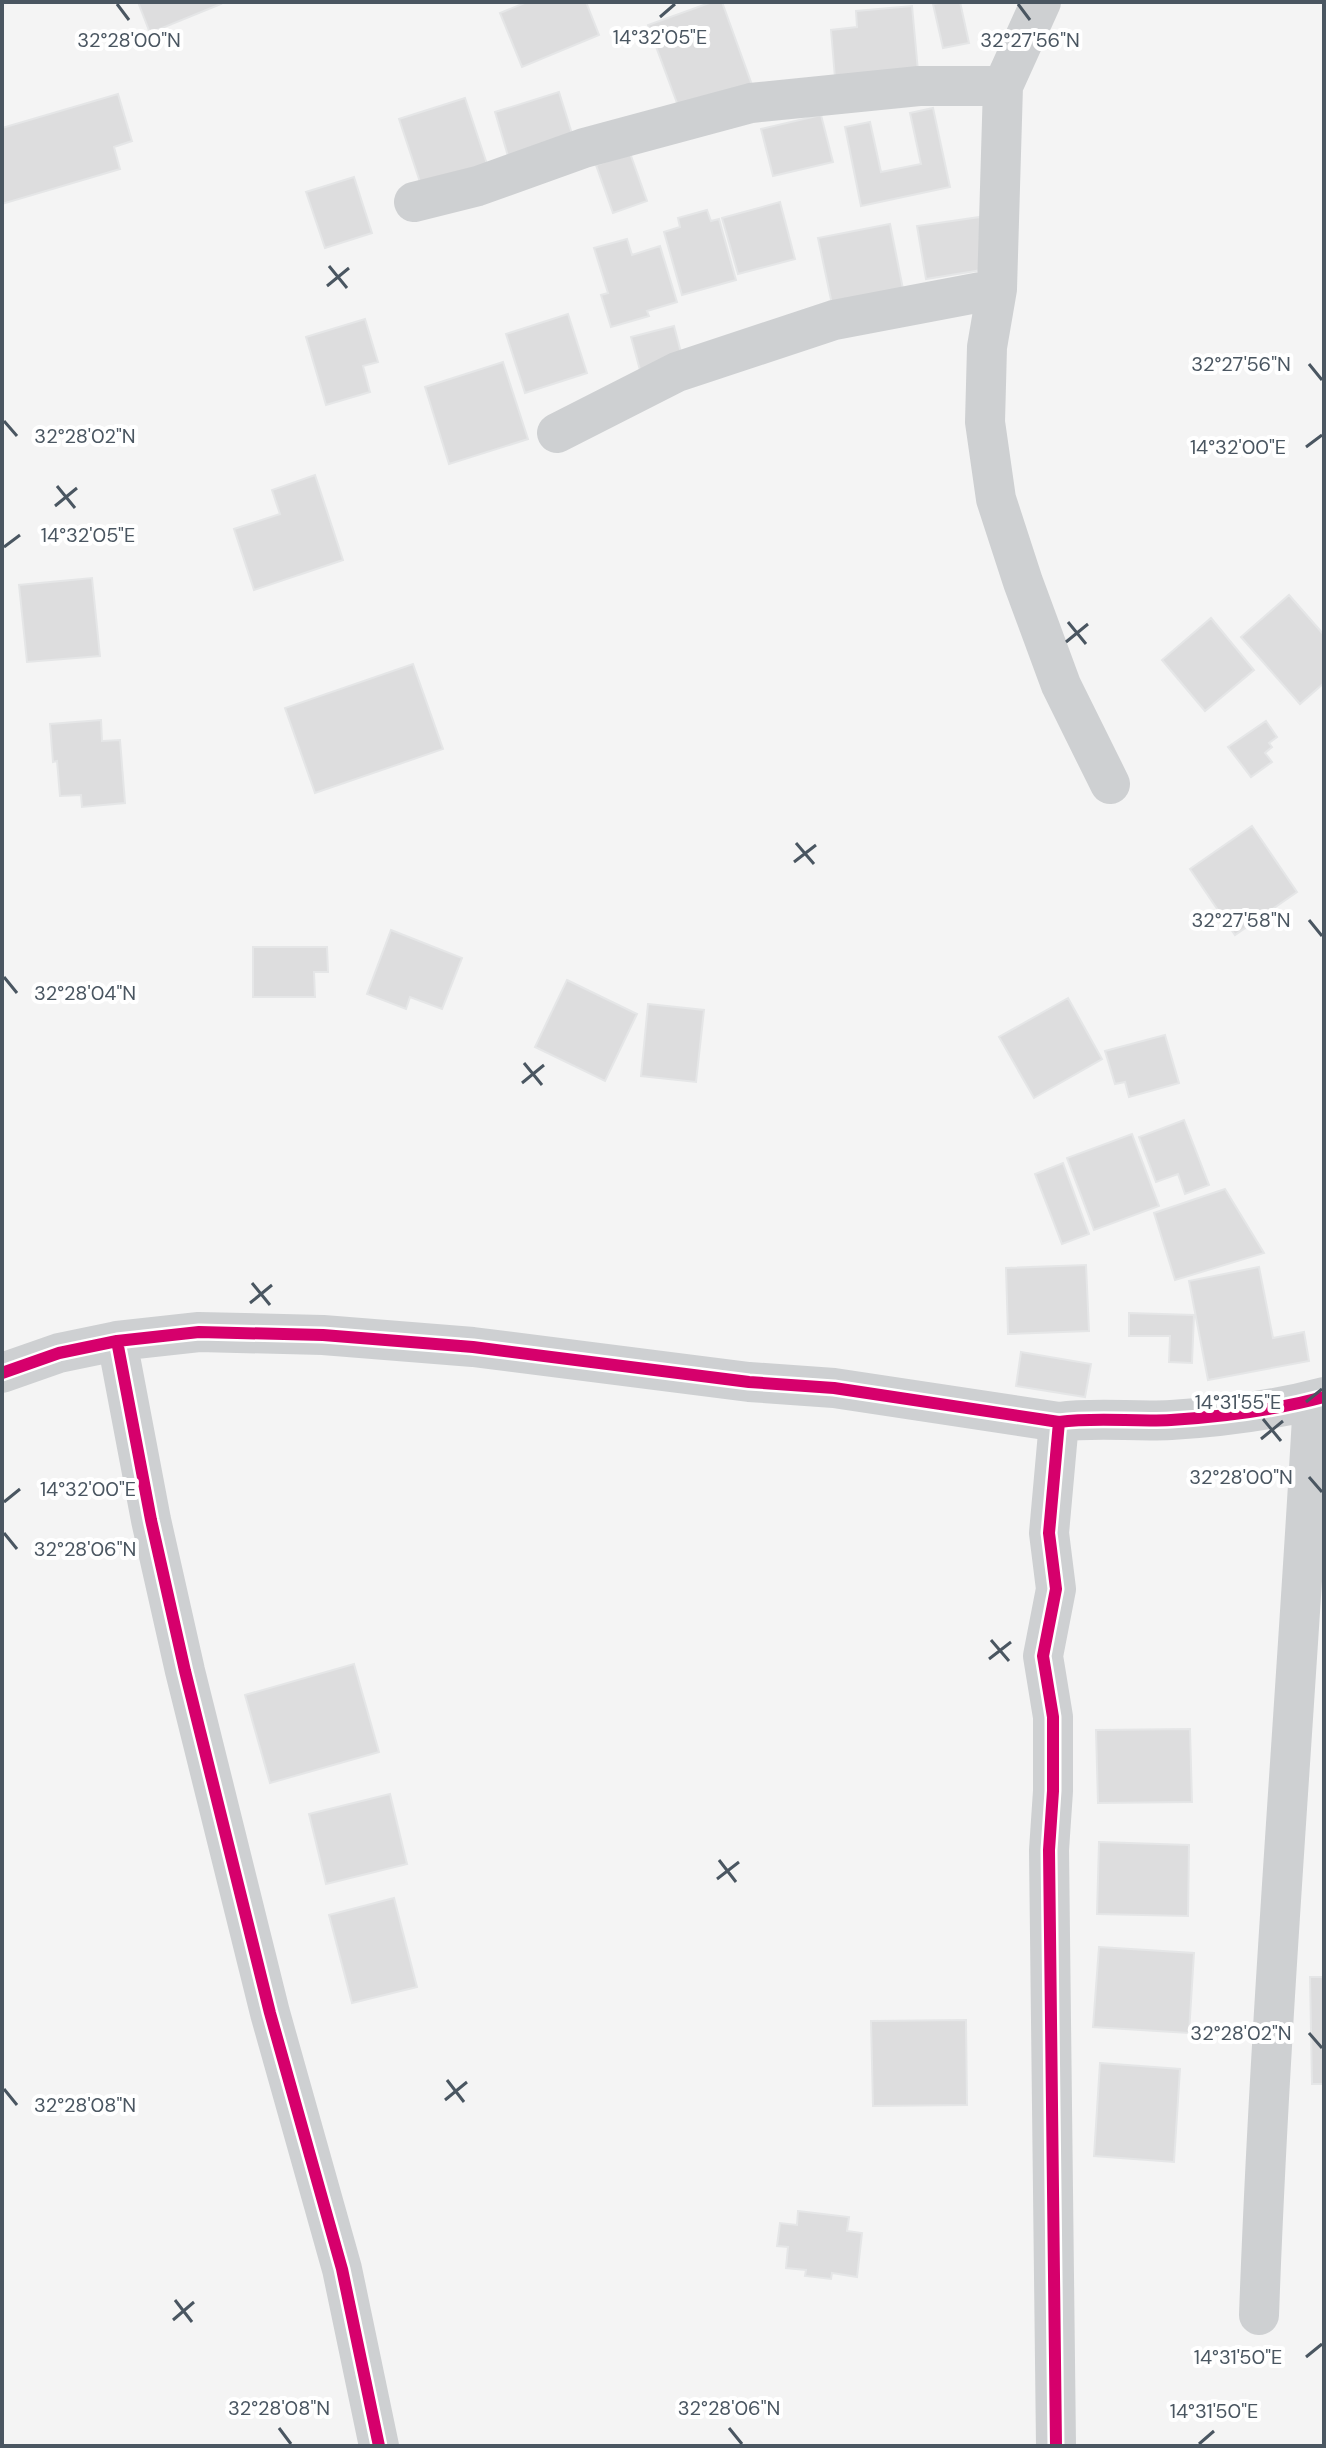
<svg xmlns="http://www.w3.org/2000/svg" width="1326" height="2448" font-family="'DM Sans',sans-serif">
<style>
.building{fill:#ddddde;stroke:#e5e6e7;stroke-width:2}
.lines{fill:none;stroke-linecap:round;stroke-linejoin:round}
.minor{stroke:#ced0d2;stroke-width:40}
.cycleway-casing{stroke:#fff;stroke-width:17}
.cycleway{stroke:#d6006c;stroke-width:12}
.ticks{fill:none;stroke:#4a5661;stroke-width:3}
.ticks-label{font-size:20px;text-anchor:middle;fill:#4a5661;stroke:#fff;stroke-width:8;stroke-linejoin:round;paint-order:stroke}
</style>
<rect width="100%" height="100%" fill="#f4f4f4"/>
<path class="building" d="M138,2H220L221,4L150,33Z
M527,2H586L599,35L522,67L500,13Z
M712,2H722L752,85L680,111L648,25Z
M943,2H960L969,43L943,48L933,4Z
M912,6L918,71L835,78L831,30L857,27L856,11Z
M559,92L573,137L508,156L495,112Z
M118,94L132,141L114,147L120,169L2,204V128Z
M465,98L489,170L423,191L399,119Z
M933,108L950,187L861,206L845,127L870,122L881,172L921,164L910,113Z
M821,115L833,162L773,176L761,129Z
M630,153L647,201L613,213L596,165Z
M354,177L372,233L325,248L306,192Z
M780,202L795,259L738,274L722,218Z
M707,210L711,221L719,219L736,280L682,295L664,232L680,227L678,218Z
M980,217L988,269L926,279L917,226Z
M890,224L904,294L833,309L818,238Z
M627,239L632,255L660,246L677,302L647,311L649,316L611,327L601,295L608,293L594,248Z
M568,314L587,373L525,393L506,334Z
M365,319L378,362L363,366L370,392L326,405L306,337Z
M674,326L683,360L640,370L631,337Z
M503,362L528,439L449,464L425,387Z
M315,475L343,560L254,590L234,529L280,514L272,490Z
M92,578L100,656L27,662L19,585Z
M1289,595L1324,635V683L1300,704L1241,637Z
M1211,618L1254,670L1205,711L1162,660Z
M413,664L443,749L315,793L285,708Z
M101,720L102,741L120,740L125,803L82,807L81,795L60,796L57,761L53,762L50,724Z
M1266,721L1277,737L1269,743L1272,747L1265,753L1272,762L1251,777L1228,747Z
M1252,826L1297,892L1235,935L1190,869Z
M391,930L462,958L442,1009L410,997L406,1009L367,994Z
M253,947H327L328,972H314L315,997H253Z
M567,980L637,1014L605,1081L535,1047Z
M1068,998L1102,1059L1034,1098L999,1037Z
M648,1004L704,1010L696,1082L641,1076Z
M1165,1035L1179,1083L1129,1097L1125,1082L1115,1084L1105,1051Z
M1184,1120L1209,1185L1185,1194L1178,1174L1156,1182L1139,1137Z
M1132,1134L1159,1206L1094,1230L1067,1158Z
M1063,1163L1089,1234L1062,1244L1035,1174Z
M1225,1189L1264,1253L1175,1280L1154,1213Z
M1086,1265L1089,1331L1008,1334L1006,1268Z
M1259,1267L1273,1338L1304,1332L1309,1361L1208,1380L1189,1281Z
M1129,1313L1194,1315L1192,1363L1169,1362L1170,1336H1129Z
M1021,1352L1091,1364L1085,1397L1016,1386Z
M354,1664L379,1752L270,1783L245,1695Z
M1190,1729L1192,1802L1098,1803L1096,1730Z
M390,1794L407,1864L326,1884L309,1814Z
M1099,1842L1189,1845L1188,1916L1097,1914Z
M394,1898L417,1987L352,2003L329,1915Z
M1099,1947L1194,1953L1189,2033L1093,2027Z
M1310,1977H1324V2084H1312Z
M966,2020L967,2105L873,2106L871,2021Z
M1100,2063L1180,2069L1174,2162L1094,2156Z
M798,2211L849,2217L847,2231L862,2233L857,2277L832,2273L831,2279L805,2276L806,2270L786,2268L788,2247L777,2246L780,2223L797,2225Z"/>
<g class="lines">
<path class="minor" d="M1041,2L1003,86L997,289L987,347L985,422L996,499L1023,582L1061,685L1110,784
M414,202L478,186L584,148L751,103L919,86H1003
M557,433L677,372L834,320L997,289
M117,1341L151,1520L185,1671L270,2013L342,2269L379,2446
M2,1373L59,1353L117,1341L199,1332L323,1335L473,1347L749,1382L834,1388L1059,1422C1097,1417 1133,1422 1171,1420C1221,1417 1275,1410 1324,1397
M1259,2315C1270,2010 1296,1705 1313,1400
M1056,2446L1049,1850L1053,1791V1717L1043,1656L1056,1589L1049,1533L1059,1422"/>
<g class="cycleway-casing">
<path id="cycleway" d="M117,1341L151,1520L185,1671L270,2013L342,2269L379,2446
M2,1373L59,1353L117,1341L199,1332L323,1335L473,1347L749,1382L834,1388L1059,1422C1097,1417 1133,1422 1171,1420C1221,1417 1275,1410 1324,1397
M1056,2446L1049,1850L1053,1791V1717L1043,1656L1056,1589L1049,1533L1059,1422"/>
</g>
<use href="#cycleway" class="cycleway"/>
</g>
<path class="ticks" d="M117,4L129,20M1018,4L1030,20M660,17L675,4M329,266L347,288M327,286L349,268M1309,364L1322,380M4,421L17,436M1306,447L1322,435M57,486L75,508M55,506L77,488M4,547L20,535M1068,622L1086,644M1066,642L1088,624M796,843L814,864M794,862L816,845M1309,920L1322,936M4,977L17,993M524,1063L542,1085M522,1083L544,1065M252,1283L270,1305M250,1303L272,1285M1306,1402L1322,1389M1263,1419L1281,1441M1261,1439L1283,1421M1309,1477L1322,1492M4,1502L20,1489M4,1533L17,1549M991,1640L1009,1661M989,1659L1011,1642M719,1860L736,1882M717,1879L739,1862M1309,2033L1322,2048M447,2080L464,2102M4,2089L17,2105M445,2100L467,2082M175,2300L192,2322M173,2320L194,2302M1306,2357L1322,2344M279,2428L291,2444M729,2428L742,2444M1199,2444L1214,2431"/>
<g class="ticks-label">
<text x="660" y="44">14°32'05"E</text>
<text x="129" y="47">32°28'00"N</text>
<text x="1030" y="47">32°27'56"N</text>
<text x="1241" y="371">32°27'56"N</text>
<text x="85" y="443">32°28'02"N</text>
<text x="1238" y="454">14°32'00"E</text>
<text x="88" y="542">14°32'05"E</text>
<text x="1241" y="927">32°27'58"N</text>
<text x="85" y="1000">32°28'04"N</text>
<text x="1238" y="1409">14°31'55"E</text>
<text x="1241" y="1484">32°28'00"N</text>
<text x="88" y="1496">14°32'00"E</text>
<text x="85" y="1556">32°28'06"N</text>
<text x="1241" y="2040">32°28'02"N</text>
<text x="85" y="2112">32°28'08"N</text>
<text x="1238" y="2364">14°31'50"E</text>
<text x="279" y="2415">32°28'08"N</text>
<text x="729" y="2415">32°28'06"N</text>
<text x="1214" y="2418">14°31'50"E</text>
</g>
<rect width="1326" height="2448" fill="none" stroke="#4a5661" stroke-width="8"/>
</svg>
